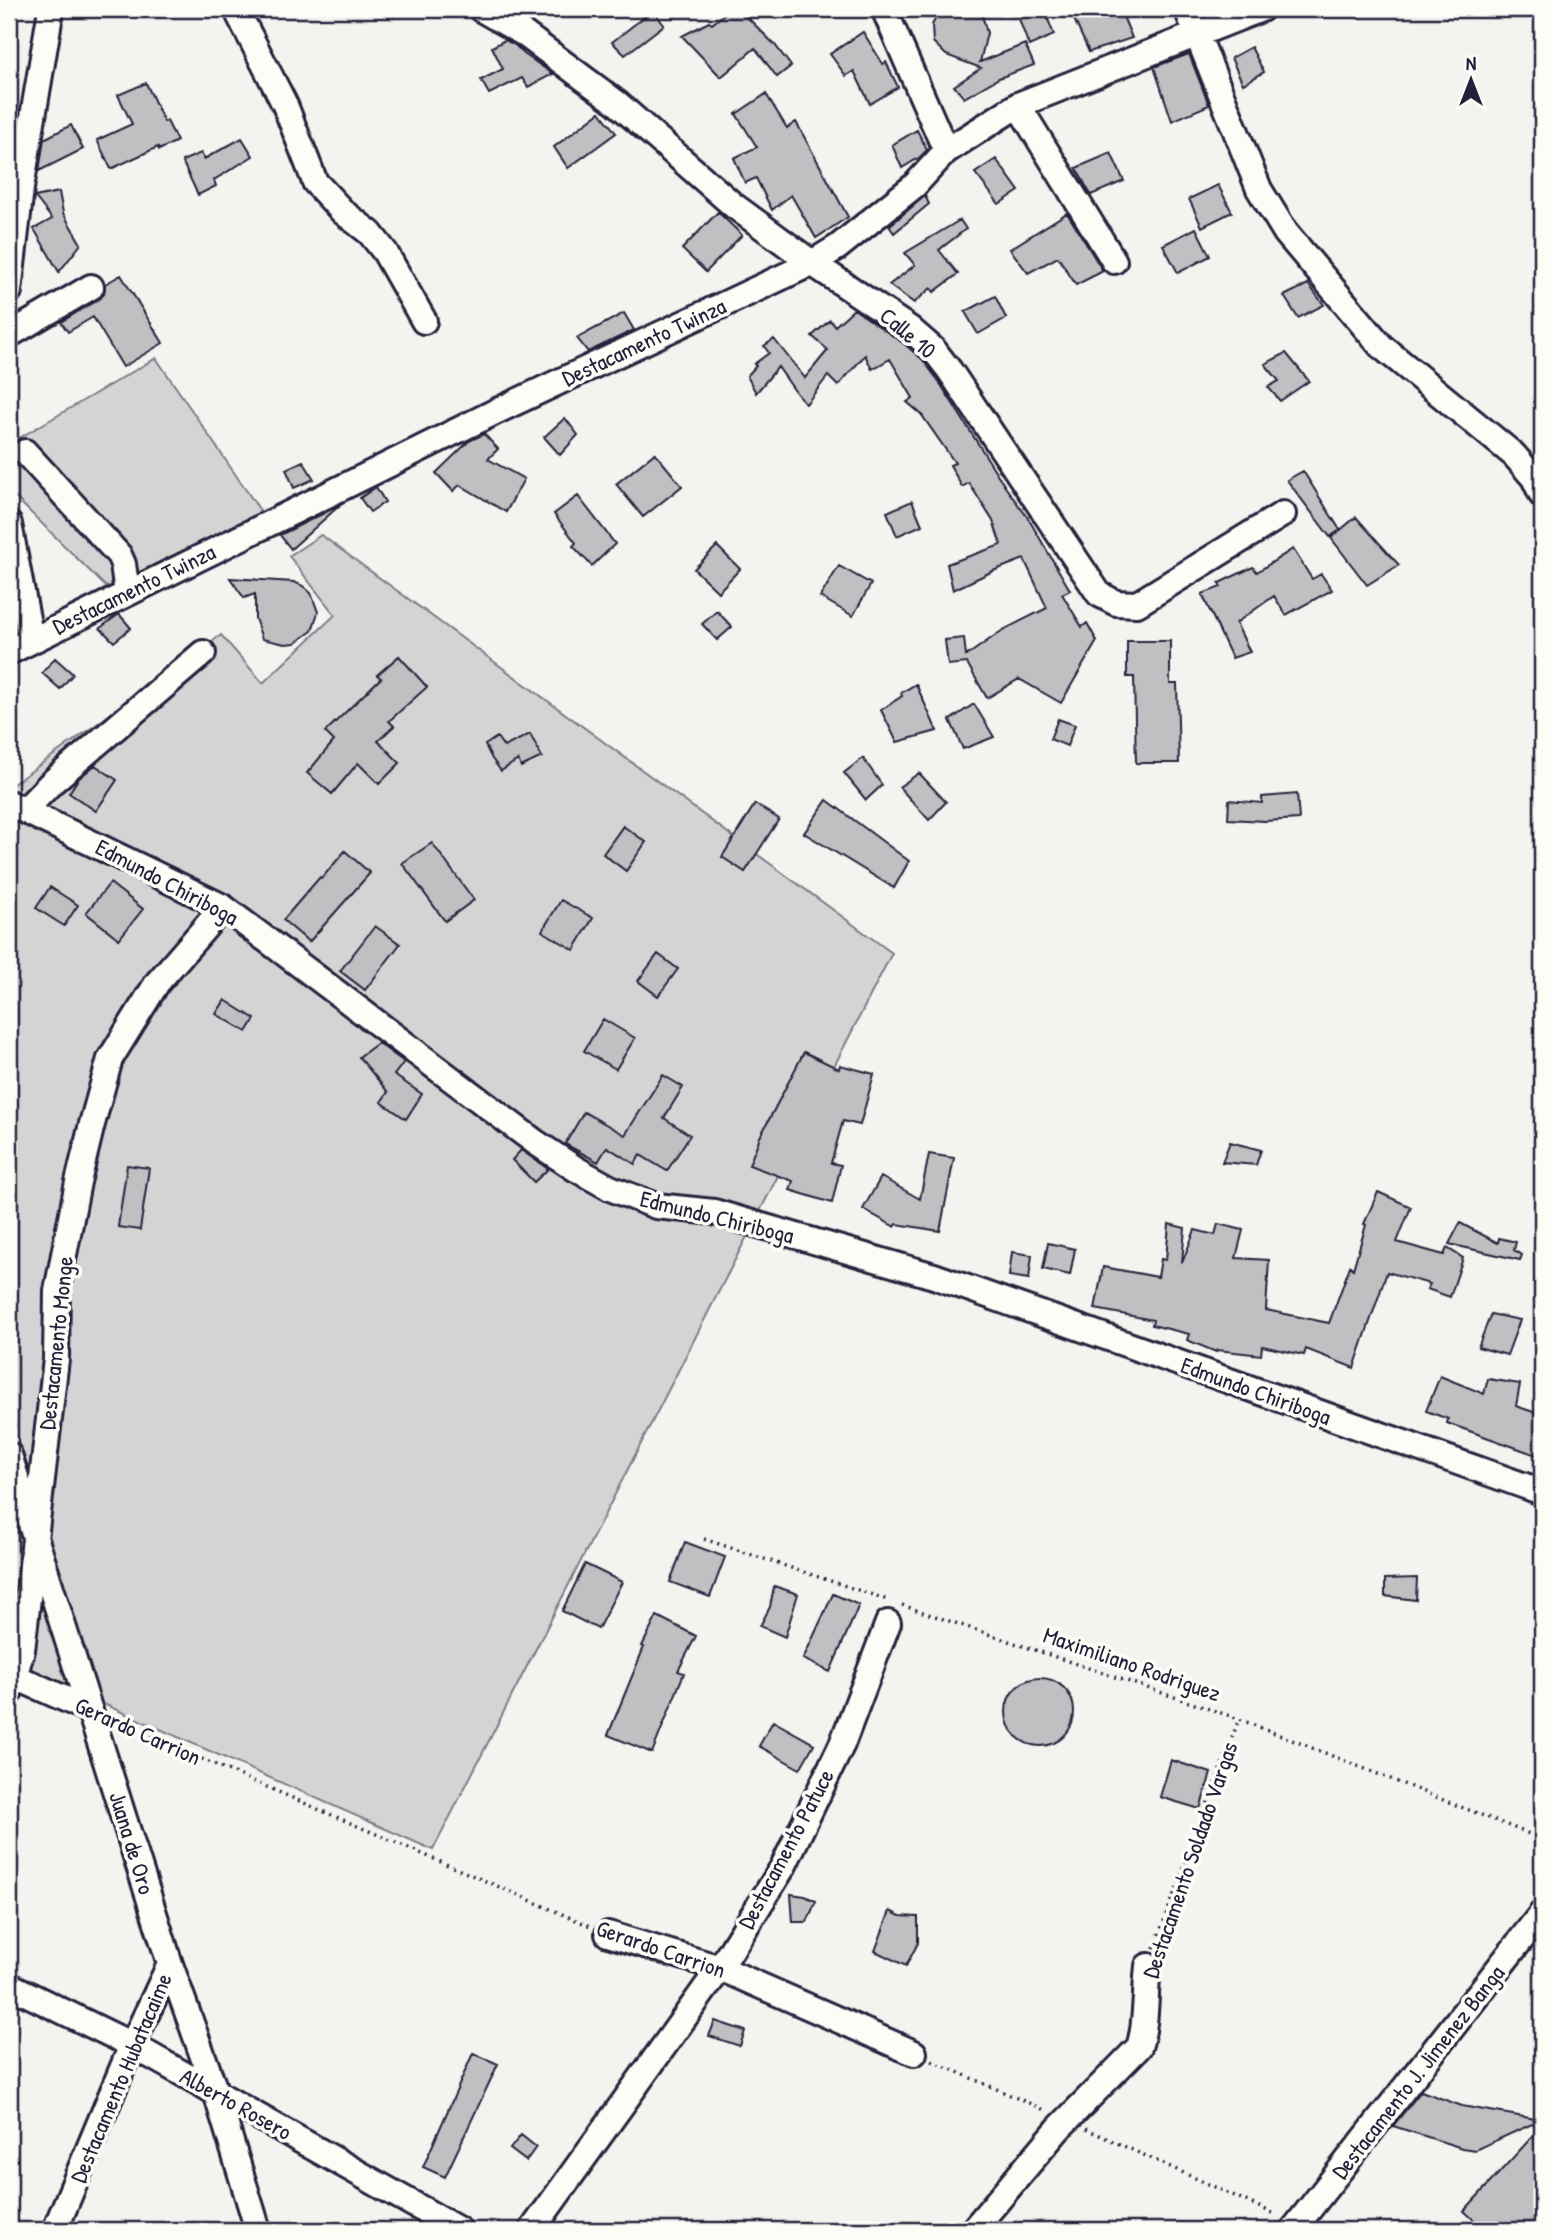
<svg xmlns="http://www.w3.org/2000/svg" width="1551" height="2239" font-family="'Patrick Hand',sans-serif">
<style>
.green{fill:#d5d4d5;stroke:#7c7b88;stroke-width:2}
.building{fill:#c0bfc2;stroke:#22223b;stroke-width:2}
.lines{fill:none;stroke-linecap:round;stroke-linejoin:round}
.minor-casing{stroke:#22223b;stroke-width:30}
.path{stroke:#22223b;stroke-width:3.5;stroke-dasharray:2 5;stroke-linecap:butt}
.minor{stroke:#fdfcf7;stroke-width:24}
.labels{text-anchor:middle;stroke-width:7;stroke-linejoin:round;paint-order:stroke}
.street-label{font-size:23px;fill:#22223b;stroke:#fdfcf7}
</style>
<rect width="100%" height="100%" fill="#f4f3ef"/>
<filter id="ink" filterUnits="userSpaceOnUse"><feTurbulence type="fractalNoise" baseFrequency=".0143" numOctaves="2"/><feDisplacementMap in="SourceGraphic" scale="14" xChannelSelector="R" yChannelSelector="G"/><feConvolveMatrix kernelMatrix="1 2 1 2 8 2 1 2 1" color-interpolation-filters="sRGB"/></filter>
<g filter="url(#ink)">
<path class="green" d="M156,358L263,515L124,588L105,586L9,491V444Z
M321,535L892,953L433,1850L9,1662V787L221,635L263,683L335,615L289,556Z"/>
<path class="building" d="M730,9H739L775,45L791,66L777,77L755,48L721,77L682,36L709,22L712,24Z
M941,9H976L982,15L987,33L980,62L1025,44L1034,65L999,78L964,98L954,86L981,68L946,55L933,42L932,25Z
M1039,9H1044L1054,35L1029,46L1019,19Z
M1091,9H1120L1132,38L1089,52L1073,17Z
M653,10L664,25L625,55L612,42Z
M863,32L883,64L886,62L898,87L870,104L854,71L846,76L830,54Z
M505,40L515,45L524,54L553,74L528,87L522,78L489,94L481,80L503,69L492,47Z
M1251,47L1264,72L1243,84L1231,58Z
M1189,54L1209,105L1172,121L1154,67Z
M146,83L164,122L167,121L177,141L159,150L158,147L111,169L97,140L132,124L118,95Z
M766,94L787,128L796,122L848,217L816,238L791,195L772,210L756,178L745,183L734,158L757,147L736,114Z
M600,112L616,133L568,168L554,147Z
M71,125L83,149L39,171L44,139Z
M917,130L927,150L920,157L902,168L892,145Z
M242,138L253,156L214,180L216,186L198,195L182,161L201,153L204,159Z
M1111,153L1124,181L1091,195L1076,168Z
M996,159L1019,191L999,204L975,173Z
M1218,185L1232,212L1202,227L1189,199Z
M59,192L63,213L81,244L59,272L34,229L52,219L35,197Z
M925,196L929,204L894,233L889,226Z
M718,212L742,235L706,272L682,249Z
M1067,213L1103,271L1076,285L1058,257L1028,273L1010,249Z
M960,220L966,229L939,250L958,274L934,292L931,288L914,303L889,285L915,265L905,253Z
M1196,228L1210,256L1178,273L1163,245Z
M121,275L163,343L123,367L93,317L68,332L61,322L99,299L104,294L105,284Z
M1308,284L1324,305L1298,318L1284,296Z
M995,296L1006,318L978,334L965,312Z
M854,309L903,343L922,359L938,380L1006,488L1028,518L1070,590L1062,594L1082,627L1087,623L1097,641L1061,703L1019,679L987,698L967,663L948,665L945,640L964,638L966,656L1003,630L1047,608L1024,559L993,571L953,590L947,564L1001,545L993,521L969,483L962,487L950,465L955,463L921,414L907,402L913,398L890,359L872,369L865,355L838,386L828,376L806,404L797,394L778,367L756,393L747,376L756,366L754,364L769,353L764,346L774,339L805,378L828,350L812,336L830,320L835,326Z
M624,313L634,330L588,352L577,338Z
M1286,353L1309,381L1280,401L1268,387L1279,381L1265,364Z
M565,418L578,435L560,455L544,437Z
M484,434L498,449L488,459L524,479L506,512L460,485L453,491L436,473L469,441Z
M655,453L682,486L643,517L616,484Z
M303,461L314,479L294,488L286,469Z
M1303,471L1340,530L1330,537L1287,480Z
M376,487L385,502L370,512L360,498Z
M578,496L615,544L592,566L573,546L576,543L554,514Z
M912,501L922,525L897,536L887,512Z
M340,505L291,549L280,535Z
M1356,517L1399,565L1367,585L1331,538Z
M717,546L740,569L718,592L694,569Z
M1293,549L1312,579L1321,574L1332,590L1286,615L1274,596L1236,623L1250,652L1232,658L1202,594L1221,587L1219,583L1253,567L1257,572Z
M839,566L871,584L853,616L820,597Z
M230,578L294,582L303,586L311,593L318,612L312,631L295,643L285,644L262,639L255,618V594L244,598Z
M717,611L732,627L717,640L702,624Z
M119,614L131,628L114,642L100,628Z
M1127,641H1170V684H1177L1179,763H1136L1134,677H1127Z
M399,656L427,687L389,721L394,726L378,741L400,763L379,784L358,763L332,794L307,773L334,741L325,732L381,678L377,675Z
M55,658L73,674L60,689L42,673Z
M916,684L937,731L897,742L881,710L902,696L901,693Z
M974,704L994,737L963,749L950,720Z
M1058,719L1075,725L1067,746L1050,739Z
M530,734L542,757L521,767L518,760L501,771L492,759L485,745L497,737L504,747Z
M863,758L882,785L866,800L844,773Z
M95,765L117,780L96,811L69,793L78,779Z
M919,773L946,802L929,820L899,787Z
M1297,794L1299,819L1265,821L1228,819L1229,800L1262,803V797Z
M827,800L909,861L894,888L804,833Z
M755,804L779,819L745,872L722,857Z
M623,826L646,842L626,871L603,854Z
M432,843L474,900L445,921L402,863Z
M345,851L370,873L309,942L283,920L320,877L322,878Z
M110,883L143,909L119,939L86,913Z
M50,887L78,905L64,926L36,908Z
M561,900L593,918L574,950L542,931Z
M375,926L400,944L365,990L340,971Z
M658,954L678,969L658,996L638,981Z
M225,1000L255,1019L247,1032L216,1014Z
M603,1019L635,1038L616,1069L584,1051Z
M378,1043L404,1062L394,1075L422,1094L406,1119L381,1102L388,1092L359,1057Z
M804,1052L839,1069L840,1065L874,1074L860,1125L843,1121L831,1163L841,1165L832,1203L790,1190L793,1181L749,1165L760,1137Z
M663,1075L683,1087L664,1118L690,1135L667,1171L640,1155L635,1164L607,1147L598,1162L565,1144L584,1112L625,1135Z
M1230,1142L1261,1150L1256,1165L1222,1162Z
M521,1150L548,1169L534,1182L512,1160Z
M929,1154L954,1158L940,1231L897,1224L895,1227L863,1209L881,1177L920,1199Z
M127,1165L149,1168L140,1230L118,1227Z
M1378,1192L1411,1207L1397,1242L1444,1255L1447,1248L1463,1258L1450,1297L1427,1289L1430,1284L1387,1272L1354,1368L1306,1349L1304,1355L1262,1346L1261,1355L1217,1350L1216,1352L1187,1340L1189,1334L1152,1325L1153,1320L1095,1309L1103,1267L1158,1277L1161,1259L1166,1260L1169,1224L1185,1228L1182,1263L1195,1230L1215,1235L1218,1224L1243,1230L1236,1258L1269,1260L1266,1310L1329,1323L1350,1266L1353,1269L1366,1225L1364,1224Z
M1460,1223L1498,1243L1499,1238L1516,1242L1514,1250L1522,1255L1520,1260L1449,1244Z
M1048,1243L1075,1249L1070,1275L1043,1269Z
M1012,1252L1032,1255L1029,1279L1009,1276Z
M1491,1314L1520,1320L1507,1355L1478,1347Z
M1440,1376L1484,1394L1488,1379L1520,1384L1516,1406L1542,1415V1457L1447,1423L1448,1419L1426,1411Z
M685,1542L725,1557L710,1597L670,1582Z
M585,1564L622,1582L598,1629L562,1611Z
M1417,1578L1416,1600L1385,1596V1579Z
M774,1586L798,1594L785,1637L760,1626L770,1607Z
M833,1594L859,1605L830,1672L803,1659Z
M657,1616L696,1636L678,1671L684,1673L652,1753L608,1735L644,1647L642,1646Z
M1006 1712a34 34 0 1 1 68 0a34 34 0 1 1-68 0Z
M773,1721L814,1744L800,1769L759,1746Z
M1171,1760L1211,1773L1200,1809L1160,1797Z
M791,1894L805,1896L816,1901L807,1922H793Z
M890,1911L900,1916L918,1917V1943L906,1966L875,1951Z
M715,2021L745,2031L740,2046L709,2036Z
M473,2053L498,2064L445,2177L423,2167Z
M1421,2091L1462,2106L1541,2120L1475,2150L1462,2148L1393,2126Z
M1542,2126V2230H1485L1464,2211Z
M521,2135L536,2147L526,2161L510,2149Z"/>
<g class="lines">
<g class="minor-casing">
<path id="minor" d="M236,9L285,105L315,182L343,212L370,233L385,252L424,321
M481,9L523,33L617,103L733,205L812,263L910,329L933,349L950,371L1099,594L1116,603L1137,604L1283,514
M884,9L946,151
M1187,9L1259,189L1286,233L1381,346L1514,455L1534,478L1542,495
M1018,105L1114,261
M9,291L21,188L51,9
M9,335L91,287
M25,452L119,555L123,564L127,593
M9,524L31,640
M9,652L497,411L812,263L838,247L914,186L946,151L1018,105L1261,9
M9,803L223,907L535,1142L576,1169L610,1188L656,1206L714,1212L934,1276L1542,1492
M25,810L51,783L203,653
M9,1455L170,1964L216,2093L258,2230
M9,1674L90,1710
M9,1693L22,1650L56,1359L57,1291L78,1182L92,1124L110,1059L157,983L223,907
M608,1934L720,1968L914,2053
M9,1985L132,2045L459,2230
M55,2230L132,2045L170,1964
M532,2230L720,1968L783,1867L842,1744L888,1623
M973,2230L1059,2128L1139,2047C1147,2024 1145,1991 1148,1966
M1293,2230L1542,1913"/>
</g>
<path class="path" d="M704,1539L888,1600
M902,1605L1239,1719L1542,1839
M118,1723L590,1926
M1154,1948L1239,1719
M932,2061L1047,2111
M1086,2129L1277,2215"/>
<use href="#minor" class="minor"/>
</g>
</g>
<g class="labels">
<g class="street-label">
<text transform="translate(908 333) rotate(40)" y="8">Calle 10</text>
<text transform="translate(644 342) rotate(-25)" y="8">Destacamento Twinza</text>
<text transform="translate(134 589) rotate(-26)" y="8">Destacamento Twinza</text>
<text transform="translate(167 882) rotate(28)" y="8">Edmundo Chiriboga</text>
<text transform="translate(717 1217) rotate(14)" y="8">Edmundo Chiriboga</text>
<text transform="translate(56 1343) rotate(-84)" y="8">Destacamento Monge</text>
<text transform="translate(1256 1391) rotate(20)" y="8">Edmundo Chiriboga</text>
<text transform="translate(1132 1664) rotate(19)" y="8">Maximiliano Rodriguez</text>
<text transform="translate(138 1731) rotate(24)" y="8">Gerardo Carrion</text>
<text transform="translate(132 1843) rotate(73)" y="8">Juana de Oro</text>
<text transform="translate(786 1849) rotate(-62)" y="8">Destacamento Patuce</text>
<text transform="translate(1190 1860) rotate(-71)" y="8">Destacamento Soldado Vargas</text>
<text transform="translate(661 1949) rotate(19)" y="8">Gerardo Carrion</text>
<text transform="translate(1418 2072) rotate(-52)" y="8">Destacamento J. Jimenez Banga</text>
<text transform="translate(121 2078) rotate(-67)" y="8">Destacamento Hubatacaime</text>
<text transform="translate(236 2104) rotate(29)" y="8">Alberto Rosero</text>
</g>
</g>
<rect width="1551" height="2239" fill="none" stroke="#fdfcf7" stroke-width="35"/>
<rect x="18" y="18" width="1516" height="2204" fill="none" stroke="#22223b" stroke-width="2.5" filter="url(#ink)"/>
<g transform="translate(1471 80)" stroke="#fdfcf7" stroke-width="5" paint-order="stroke">
<path d="M0-5L12 26L0 18L-12 26Z" fill="#22223b"/>
<text y="-10" font-size="19" font-weight="bold" text-anchor="middle" fill="#22223b">N</text>
</g>
</svg>
